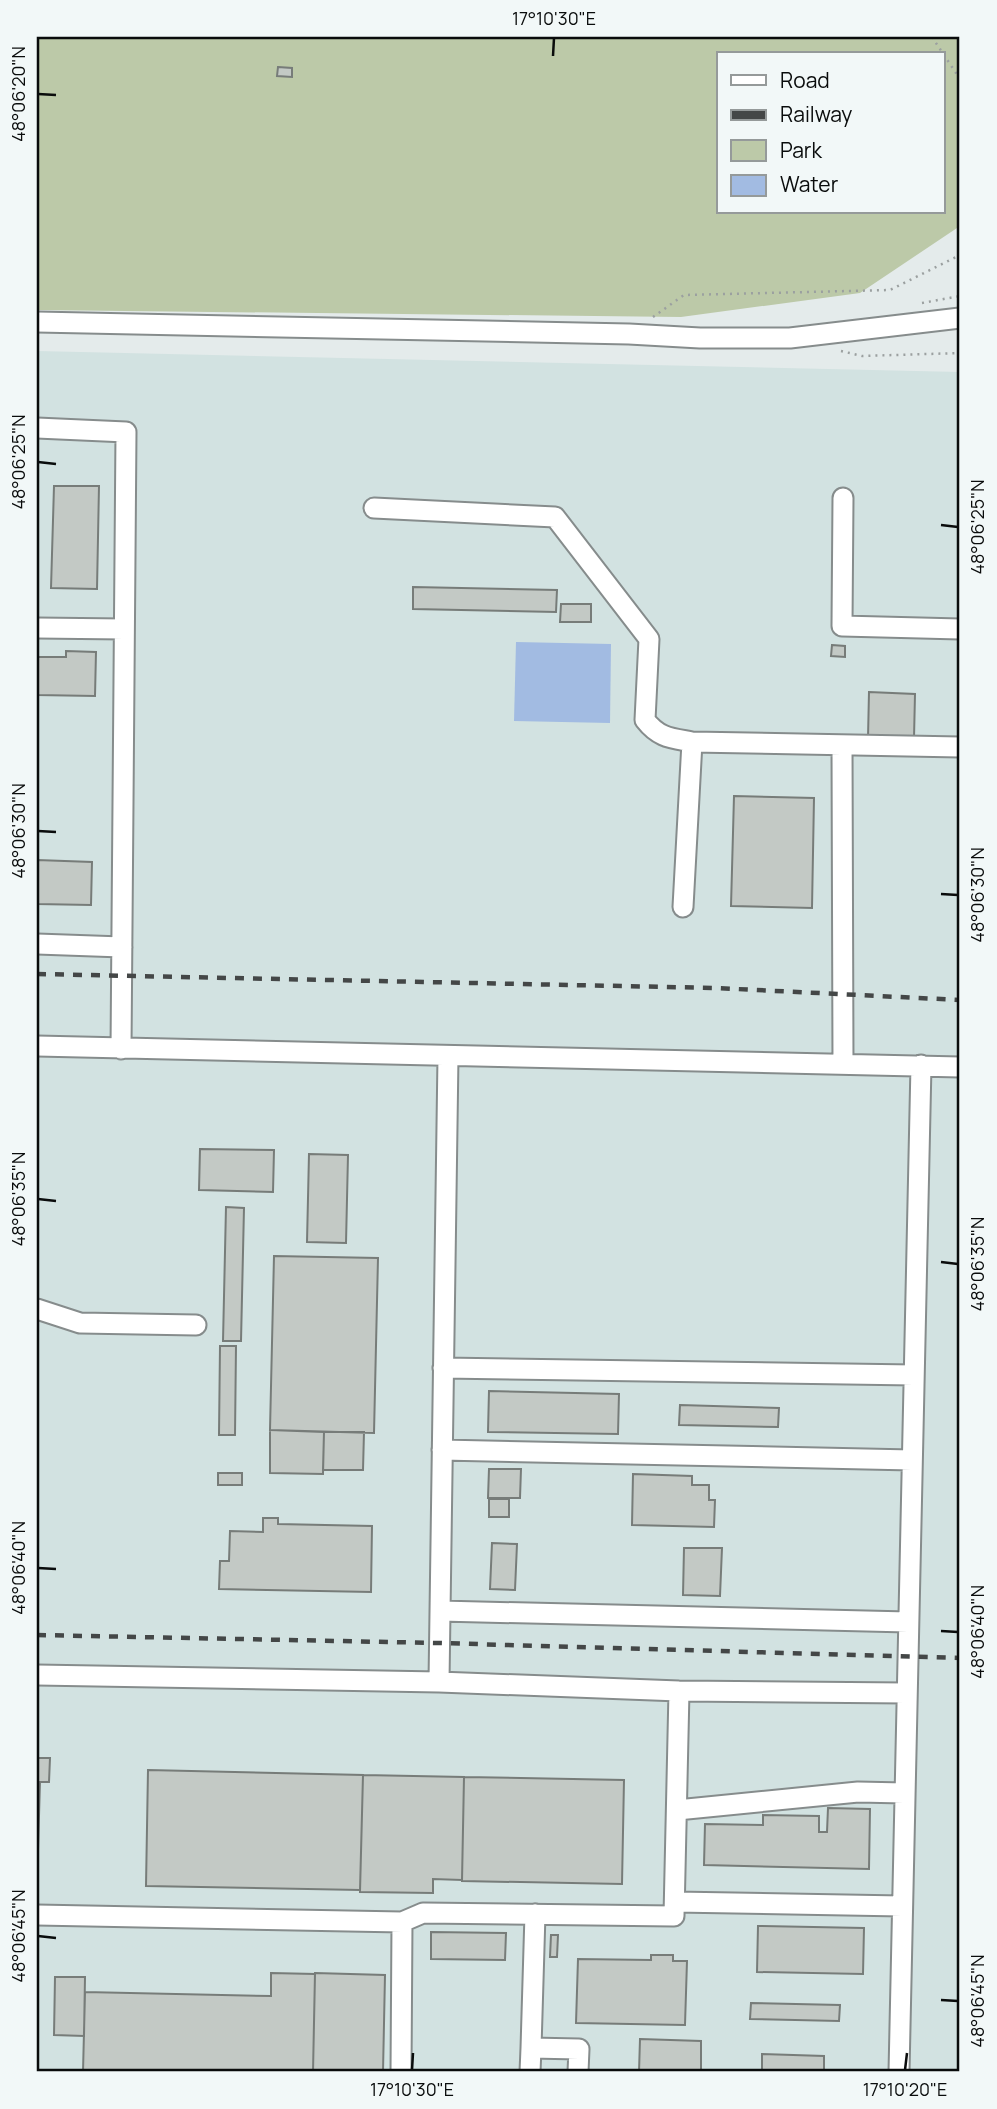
<svg xmlns="http://www.w3.org/2000/svg" width="997" height="2109" font-family="Manrope,sans-serif">
<style>
.built{fill:#d2e2e1}
.green{fill:#bcc9a8;fill-rule:evenodd}
.water{fill:#a2bbe2}
.building{fill:#c3c9c5;stroke:#777c79;stroke-width:2}
.lines{fill:none;stroke-linecap:round;stroke-linejoin:round}
.minor-casing{stroke:#868c8c;stroke-width:23}
.path{stroke:#9ba0a0;stroke-width:2.5;stroke-dasharray:2 5;stroke-linecap:butt}
.minor{stroke:#fff;stroke-width:19}
.rail{stroke:#444747;stroke-width:4.5;stroke-dasharray:9 9;stroke-linecap:butt}
.ticks{fill:none;stroke:#0a0c0c;stroke-width:2.5}
.neatline{fill:none;stroke:#0a0c0c;stroke-width:2.5}
.ticks-label{font-size:18px;text-anchor:middle;fill:#0a0c0c}
</style>
<rect width="100%" height="100%" fill="#e4ebeb"/>
<path class="built" d="M37,351L960,372V2072H37Z"/>
<path class="green" d="M37,37H960V226L860,293L681,317L37,310ZM719,54H943V212H719Z"/>
<path class="water" d="M516,642L611,644L610,723L514,721Z"/>
<path class="building" d="M278,67L292,68V77L277,76Z
M54,486H99L97,589L51,588Z
M413,587L557,590L556,612L413,609Z
M561,604H591V622H560Z
M832,645L845,646V657L831,656Z
M66,651L96,652L95,696L37,695V657H66Z
M869,692L915,694L914,738H868Z
M734,796L814,798L812,908L731,906Z
M37,860L92,862L91,905L37,904Z
M200,1149L274,1150L273,1192L199,1190Z
M309,1154L348,1155L346,1243L307,1242Z
M226,1207L244,1208L241,1341H223Z
M274,1256L378,1258L374,1433L270,1430Z
M220,1346H236L235,1435H219Z
M489,1391L619,1394L618,1434L488,1432Z
M680,1405L779,1408L778,1427L679,1425Z
M270,1430L324,1432L323,1474L270,1473Z
M324,1432H364L363,1470H323Z
M489,1469H521L520,1498H488Z
M218,1473H242V1485H218Z
M633,1474L692,1476V1485H709V1500H715L714,1527L632,1525Z
M489,1499H509V1517H489Z
M263,1518H278V1524L372,1526L371,1592L219,1589L220,1561H229L230,1531L263,1532Z
M492,1543L517,1544L515,1590L490,1589Z
M684,1548H722L720,1596L683,1595Z
M37,1758H50L49,1782H40L37,1883Z
M148,1770L363,1775L360,1890L146,1886Z
M363,1775L464,1777L462,1880L433,1879V1893L360,1892Z
M464,1777L624,1780L622,1884L462,1881Z
M828,1808L870,1809L869,1869L704,1865L705,1824L763,1825V1815L819,1816V1832H827Z
M758,1926L864,1928L863,1974L757,1972Z
M431,1932L506,1933L505,1960L431,1959Z
M551,1935H558L557,1957H550Z
M651,1955H673V1961H687L685,2025L576,2023L578,1959L651,1960Z
M271,1973L315,1974L313,2072H83L85,1992L271,1996Z
M315,1973L385,1975L383,2072H313Z
M55,1977H85L84,2036L54,2035Z
M751,2003L840,2005L839,2021L750,2019Z
M640,2039L701,2041V2072H639Z
M762,2054L824,2056V2072H762Z"/>
<g class="lines">
<g class="minor-casing">
<path id="minor" d="M37,322L629,334L700,338H790L960,318
M37,428L126,432L121,1049
M843,498L842,626L960,629
M374,508L555,517L649,639L645,720C659,738 671,738 692,742
M37,628L124,629
M842,745L843,1064
M683,907L692,742L960,747
M37,944L122,947
M37,1046L960,1067
M37,1309L80,1323L196,1325
M443,1368L914,1375
M442,1450L912,1460
M440,1611L908,1622
M37,1675L439,1682L679,1691L906,1693
M439,1682L448,1056
M677,1810L858,1792L904,1793
M675,1902L902,1906
M37,1915L402,1922L401,2072
M402,1922L423,1913L674,1916L679,1691
M531,2048L535,1914
M530,2072L531,2048L579,2049L578,2072
M899,2072L921,1065"/>
</g>
<path class="path" d="M932,37L960,79
M922,303L960,296
M653,317L684,295L890,290L960,255
M841,351L862,356L960,353
M37,2052H41"/>
<use href="#minor" class="minor"/>
<path class="rail" d="M37,974L716,988L960,1000
M37,1635L439,1643L960,1658"/>
</g>
<path class="ticks" d="M553,56L554,38M38,94L56,95M38,462L56,464M941,525L958,527M38,831L56,832M941,894L958,895M38,1199L56,1201M941,1262L958,1264M38,1568L56,1569M941,1631L958,1632M38,1936L56,1938M941,2000L958,2001M412,2070L413,2053M905,2070L907,2053"/>
<rect width="997" height="2109" fill="none" stroke="#f2f8f8" stroke-width="77"/>
<rect x="717" y="52" width="228" height="161" fill="#f2f8f8" stroke="#959a9a" stroke-width="2"/>
<rect x="731" y="75" width="35" height="10" fill="#ffffff" stroke="#959a9a" stroke-width="2"/>
<text x="780" y="88" font-size="21" fill="#0a0c0c">Road</text>
<rect x="731" y="110" width="35" height="10" fill="#444747" stroke="#959a9a" stroke-width="2"/>
<text x="780" y="122" font-size="21" fill="#0a0c0c">Railway</text>
<rect x="731" y="140" width="35" height="21" fill="#bcc9a8" stroke="#959a9a" stroke-width="2"/>
<text x="780" y="158" font-size="21" fill="#0a0c0c">Park</text>
<rect x="731" y="175" width="35" height="21" fill="#a2bbe2" stroke="#959a9a" stroke-width="2"/>
<text x="780" y="192" font-size="21" fill="#0a0c0c">Water</text>
<rect x="38" y="38" width="920" height="2032" class="neatline"/>
<g class="ticks-label">
<text x="554" y="25">17°10'30"E</text>
<text transform="translate(19 94) rotate(-90)" y="6">48°06'20"N</text>
<text transform="translate(19 462) rotate(-90)" y="6">48°06'25"N</text>
<text transform="translate(978 527) rotate(-90)" y="6">48°06'25"N</text>
<text transform="translate(19 831) rotate(-90)" y="6">48°06'30"N</text>
<text transform="translate(978 895) rotate(-90)" y="6">48°06'30"N</text>
<text transform="translate(19 1199) rotate(-90)" y="6">48°06'35"N</text>
<text transform="translate(978 1264) rotate(-90)" y="6">48°06'35"N</text>
<text transform="translate(19 1568) rotate(-90)" y="6">48°06'40"N</text>
<text transform="translate(978 1632) rotate(-90)" y="6">48°06'40"N</text>
<text transform="translate(19 1936) rotate(-90)" y="6">48°06'45"N</text>
<text transform="translate(978 2001) rotate(-90)" y="6">48°06'45"N</text>
<text x="412" y="2096">17°10'30"E</text>
<text x="905" y="2096">17°10'20"E</text>
</g>
</svg>
